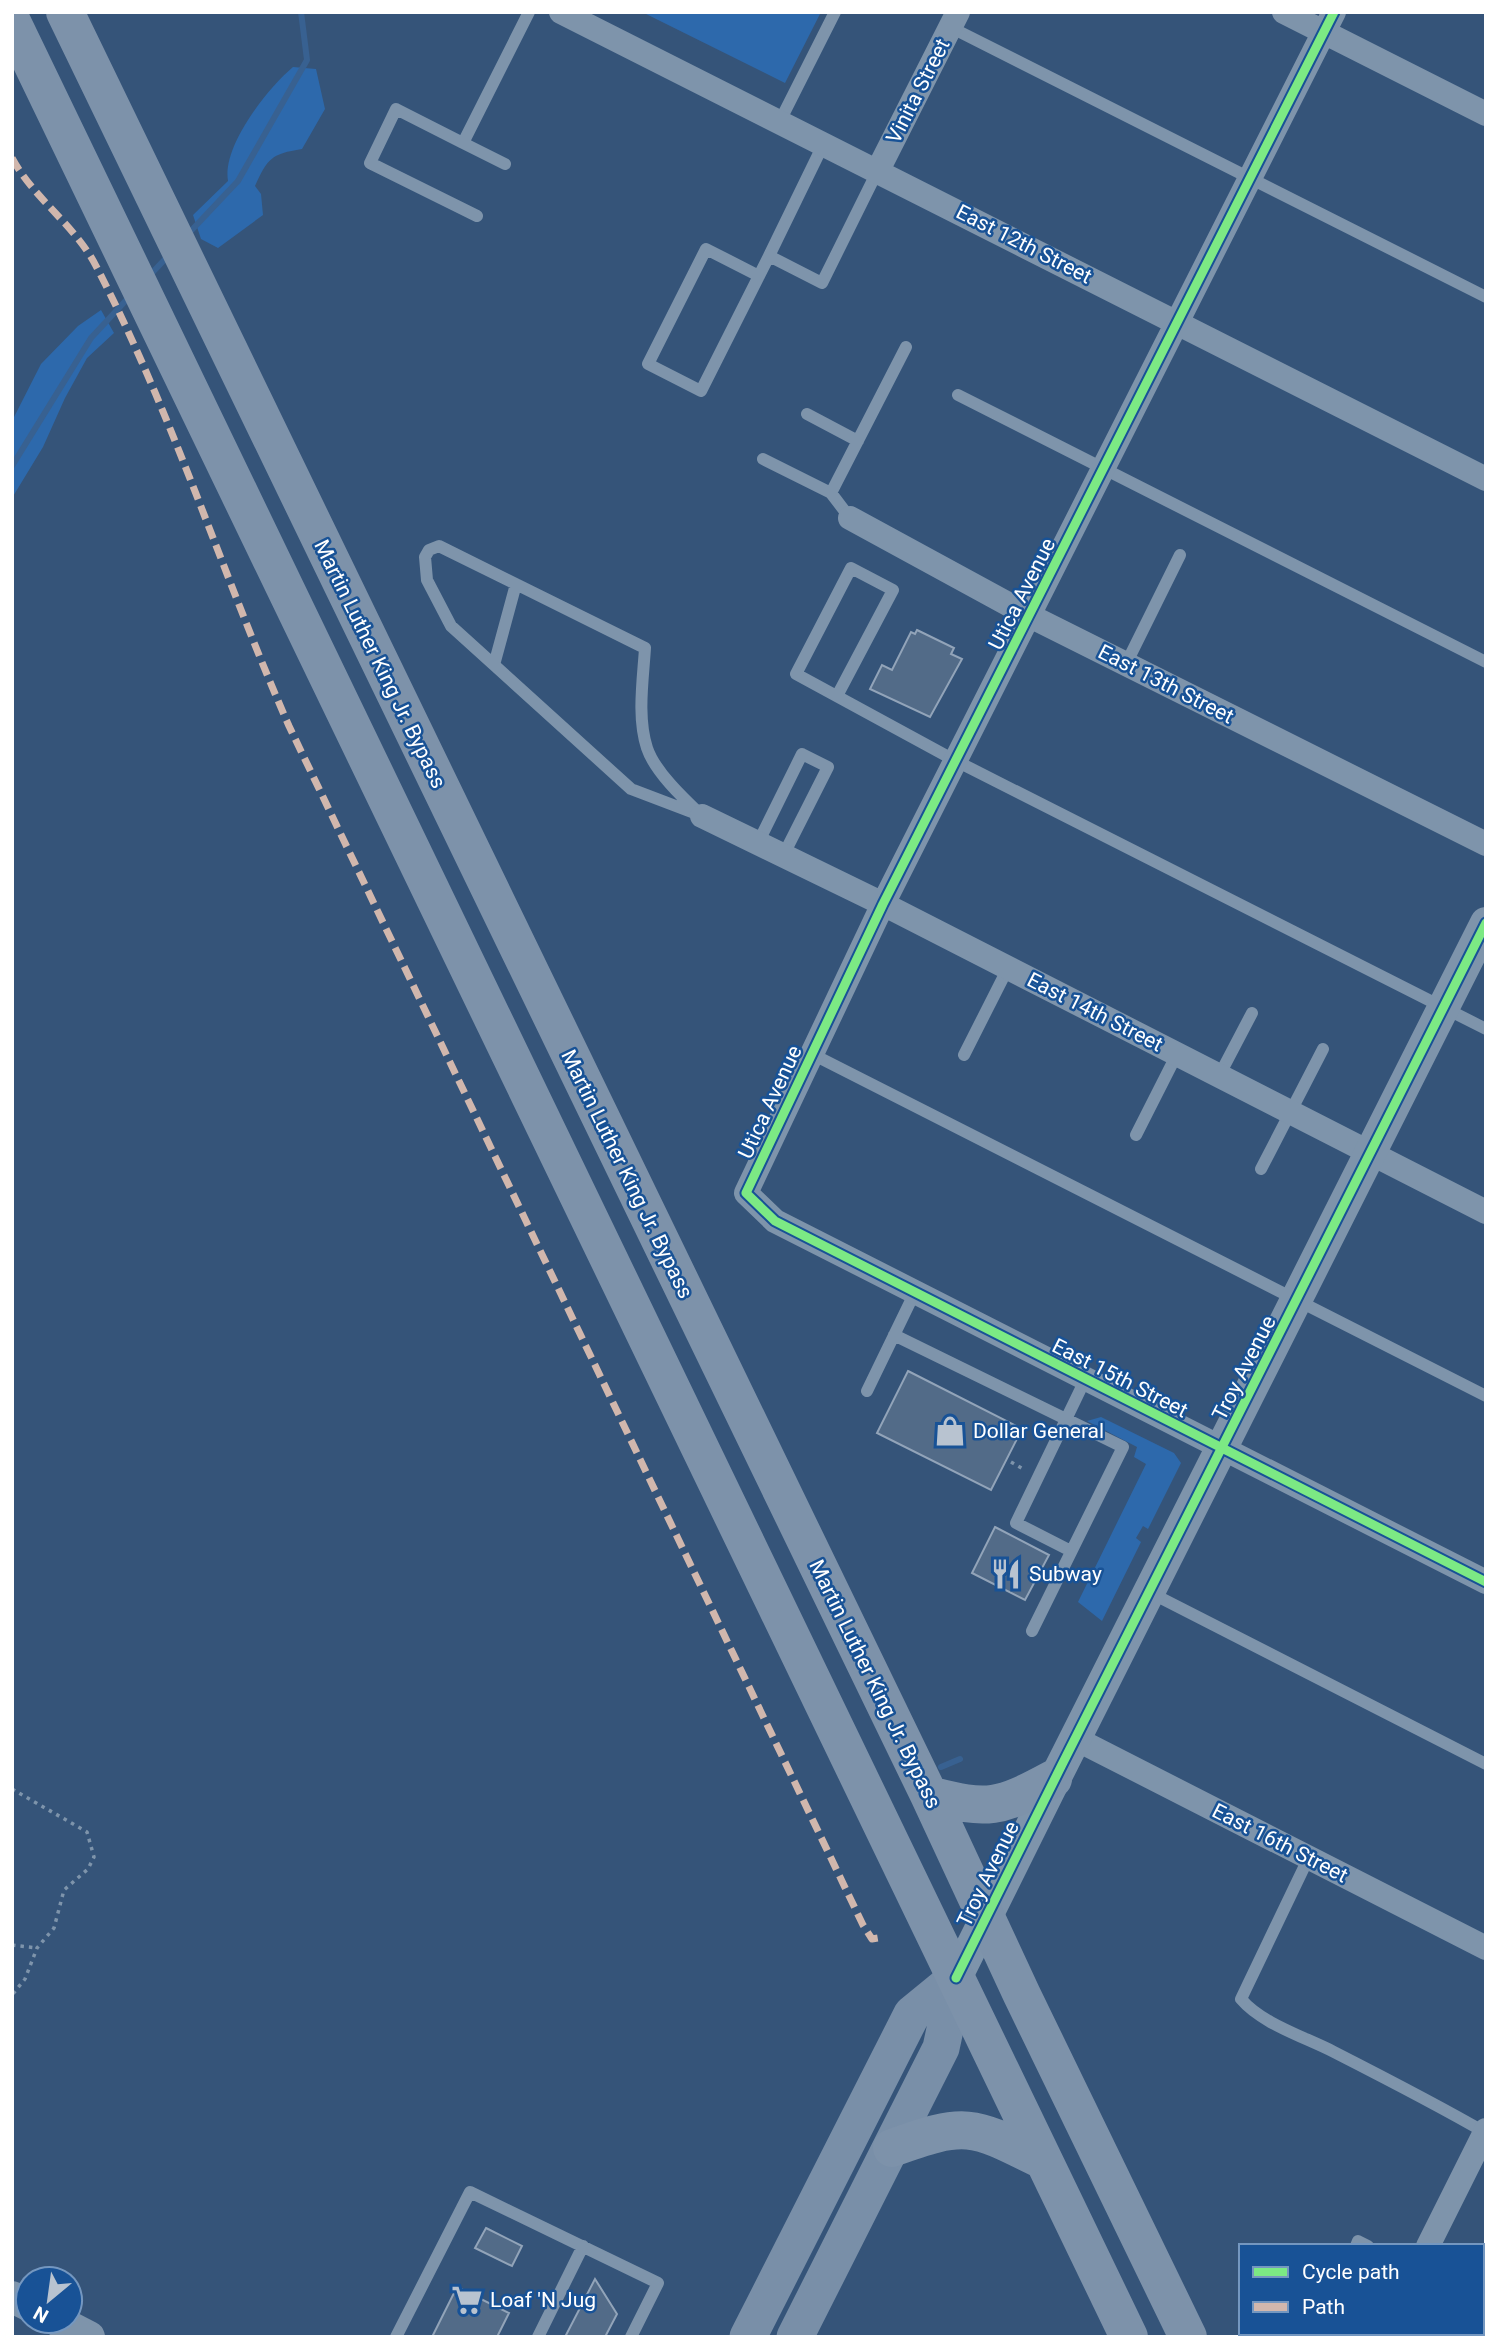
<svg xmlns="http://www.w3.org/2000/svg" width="1498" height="2349" font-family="Roboto,sans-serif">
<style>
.green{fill:#2d69ac}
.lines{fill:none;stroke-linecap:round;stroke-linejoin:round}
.stream{stroke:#386191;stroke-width:6}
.building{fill:#526b88;stroke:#92a4b9;stroke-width:2}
.path{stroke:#7e94ab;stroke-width:3.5;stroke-dasharray:3.5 5;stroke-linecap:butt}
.service{stroke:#7e94ab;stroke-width:12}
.minor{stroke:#7e94ab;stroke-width:24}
.tertiary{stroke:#7e94ab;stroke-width:32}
.secondary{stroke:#798fa8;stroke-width:37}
.trunk{stroke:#7d92aa;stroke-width:38}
.quiet{stroke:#d1b7ad;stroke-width:7;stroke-dasharray:14 7;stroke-linecap:butt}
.cycleway-casing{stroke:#185296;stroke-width:13}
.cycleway{stroke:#7ce984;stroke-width:9}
.labels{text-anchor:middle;stroke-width:5;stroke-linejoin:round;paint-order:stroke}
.street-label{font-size:21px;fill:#fff;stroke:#185296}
.poi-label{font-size:21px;fill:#fff;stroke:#185296;text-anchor:start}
</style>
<rect width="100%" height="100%" fill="#355479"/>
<path class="green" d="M642,12H821L785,83Z
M293,67L316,69L325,109L302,149C271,154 268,158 255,186L261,194L263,215L218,248L201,239L193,215L228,181C222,146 267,89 293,67Z
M101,310L114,333L87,358L65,398L43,447L12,498V421L41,364L78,326Z
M1101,1417L1174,1453L1181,1463L1148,1529L1143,1526L1136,1538L1141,1542L1102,1621L1078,1602L1146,1464L1134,1457L1137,1447L1087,1421Z"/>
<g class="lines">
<path class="stream" d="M188,234L238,181L307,60L301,12
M150,275L169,255
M12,466L91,338L130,296
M941,1767L960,1759"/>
</g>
<path class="building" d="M917,630L954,648L951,654L962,659L930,717L870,689L882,665L892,670L911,632L915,634Z
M908,1371L1022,1429L991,1490L877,1433Z
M995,1527L1049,1555L1025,1600L972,1573Z
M486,2228L522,2246L512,2266L475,2248Z
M595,2279L617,2314L605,2337H565Z
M457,2287L509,2313L497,2337H432Z"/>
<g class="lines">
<path class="path" d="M1011,1462L1025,1470
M12,1789L87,1832L94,1857L88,1869L64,1890L54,1928L37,1948L25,1979L12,1995
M12,1945L37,1948"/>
<path class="service" d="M950,27L1486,297
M780,121L835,12
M463,143L505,164
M824,143L769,256L822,283L878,170
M477,216L370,163L396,109L463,143L529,12
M759,276L706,249L648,364L701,391L769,256
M958,395L1486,662
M807,414L858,441
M763,459L831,493L850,518
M831,493L906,347
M439,546L645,648C643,680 637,717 647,748C655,772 684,799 702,816L631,789L451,626L427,580L425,557L429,550Z
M1126,664L1180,555
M494,665L516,584
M837,696L893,590L851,568L796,674L956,761L1486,1029
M758,843L802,754L828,767L783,856
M812,1054L1486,1396
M964,1055L1008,968
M1219,1076L1252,1013
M1136,1135L1177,1054
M1261,1169L1323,1049
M894,1335L1123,1447L1032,1631
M867,1391L915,1292
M1071,1551L1016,1523L1085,1380
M1149,1592L1486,1764
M1309,1857L1241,1999C1262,2024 1305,2037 1334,2052C1385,2078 1436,2104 1486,2133
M1356,2246L1358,2241L1368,2246
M396,2337L470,2192L658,2283L631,2337
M538,2337L583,2246
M1310,2337L1312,2333"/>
<path class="minor" d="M561,12L1486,479
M1284,12L1486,114
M1334,12L883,904L746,1193L775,1221L1486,1582
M878,170L958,12
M850,518L1030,616L1486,844
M702,816L883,904L1486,1212
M1074,1738L1486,1948
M1428,2246L1486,2130
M1382,2337L1384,2333"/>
<path class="tertiary" d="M956,1978C1130,1625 1310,1275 1486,923
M12,2297L28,2305
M58,2321L89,2337"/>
<path class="secondary" d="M748,2337L912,2014L956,1978
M795,2337L941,2048L956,1978"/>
<path class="trunk" d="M65,12L929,1795L1022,1995L1188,2337
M12,22L1129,2337
M929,1795C989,1811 999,1808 1053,1779
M892,2148C968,2120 974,2126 1044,2161"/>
<path class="quiet" d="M12,158C34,199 75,225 96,266C173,414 222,574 289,726L863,1925L872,1939L884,1937"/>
<g class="cycleway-casing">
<path id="cycleway" d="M1334,12L883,904L746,1193L775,1221L1486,1582
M956,1978C1130,1625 1310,1275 1486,923"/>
</g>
<use href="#cycleway" class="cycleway"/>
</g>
<defs>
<g id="shop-bare" transform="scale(2.415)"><path d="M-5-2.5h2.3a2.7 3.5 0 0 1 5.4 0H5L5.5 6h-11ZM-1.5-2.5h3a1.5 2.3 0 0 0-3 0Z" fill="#b8c3d0" stroke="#185296" stroke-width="2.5" paint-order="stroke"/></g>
<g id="restaurant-bare" transform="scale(2.415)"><path d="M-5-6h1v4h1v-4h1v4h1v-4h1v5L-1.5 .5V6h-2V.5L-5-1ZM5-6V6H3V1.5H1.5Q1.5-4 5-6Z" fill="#b8c3d0" stroke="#185296" stroke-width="2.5" paint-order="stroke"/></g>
<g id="supermarket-bare" transform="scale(2.415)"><path d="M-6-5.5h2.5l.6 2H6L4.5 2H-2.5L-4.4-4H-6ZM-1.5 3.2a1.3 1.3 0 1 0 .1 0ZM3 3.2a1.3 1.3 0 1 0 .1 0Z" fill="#b8c3d0" stroke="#185296" stroke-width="2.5" paint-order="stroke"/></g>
</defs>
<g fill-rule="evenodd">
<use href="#shop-bare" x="950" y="1431"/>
<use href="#restaurant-bare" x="1006" y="1574"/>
<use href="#supermarket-bare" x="467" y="2300"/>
</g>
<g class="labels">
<g class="street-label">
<text transform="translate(918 91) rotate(-63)" y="7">Vinita Street</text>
<text transform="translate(1024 244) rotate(27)" y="7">East 12th Street</text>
<text transform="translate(1022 594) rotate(-63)" y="7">Utica Avenue</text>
<text transform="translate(380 664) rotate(64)" y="7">Martin Luther King Jr. Bypass</text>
<text transform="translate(1166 684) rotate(27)" y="7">East 13th Street</text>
<text transform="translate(1095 1012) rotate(27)" y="7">East 14th Street</text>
<text transform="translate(770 1102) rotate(-65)" y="7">Utica Avenue</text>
<text transform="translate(627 1174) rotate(64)" y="7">Martin Luther King Jr. Bypass</text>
<text transform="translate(1244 1368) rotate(-63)" y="7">Troy Avenue</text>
<text transform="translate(1120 1378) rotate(27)" y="7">East 15th Street</text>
<text transform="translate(875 1684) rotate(64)" y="7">Martin Luther King Jr. Bypass</text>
<text transform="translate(1280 1843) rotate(27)" y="7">East 16th Street</text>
<text transform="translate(988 1874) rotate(-64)" y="7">Troy Avenue</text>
</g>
<g class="poi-label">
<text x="973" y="1438">Dollar General</text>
<text x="1029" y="1581">Subway</text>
<text x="490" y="2307">Loaf 'N Jug</text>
</g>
</g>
<rect width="1498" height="2349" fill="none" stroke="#ffffff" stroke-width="28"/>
<rect x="1239" y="2244" width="245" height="91" fill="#185296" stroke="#7497c0" stroke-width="2"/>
<rect x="1253" y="2267" width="35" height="10" fill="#7ce984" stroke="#7497c0" stroke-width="2"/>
<text x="1302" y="2279" font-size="21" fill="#ffffff">Cycle path</text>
<rect x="1253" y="2302" width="35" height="10" fill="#d1b7ad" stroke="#7497c0" stroke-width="2"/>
<text x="1302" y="2314" font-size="21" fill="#ffffff">Path</text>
<g transform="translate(49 2300) rotate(209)"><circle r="33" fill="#185296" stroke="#7497c0" stroke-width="2"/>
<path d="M0-5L12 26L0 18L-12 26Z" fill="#b8c3d0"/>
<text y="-10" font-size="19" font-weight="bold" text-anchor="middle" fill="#ffffff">N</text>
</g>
</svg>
